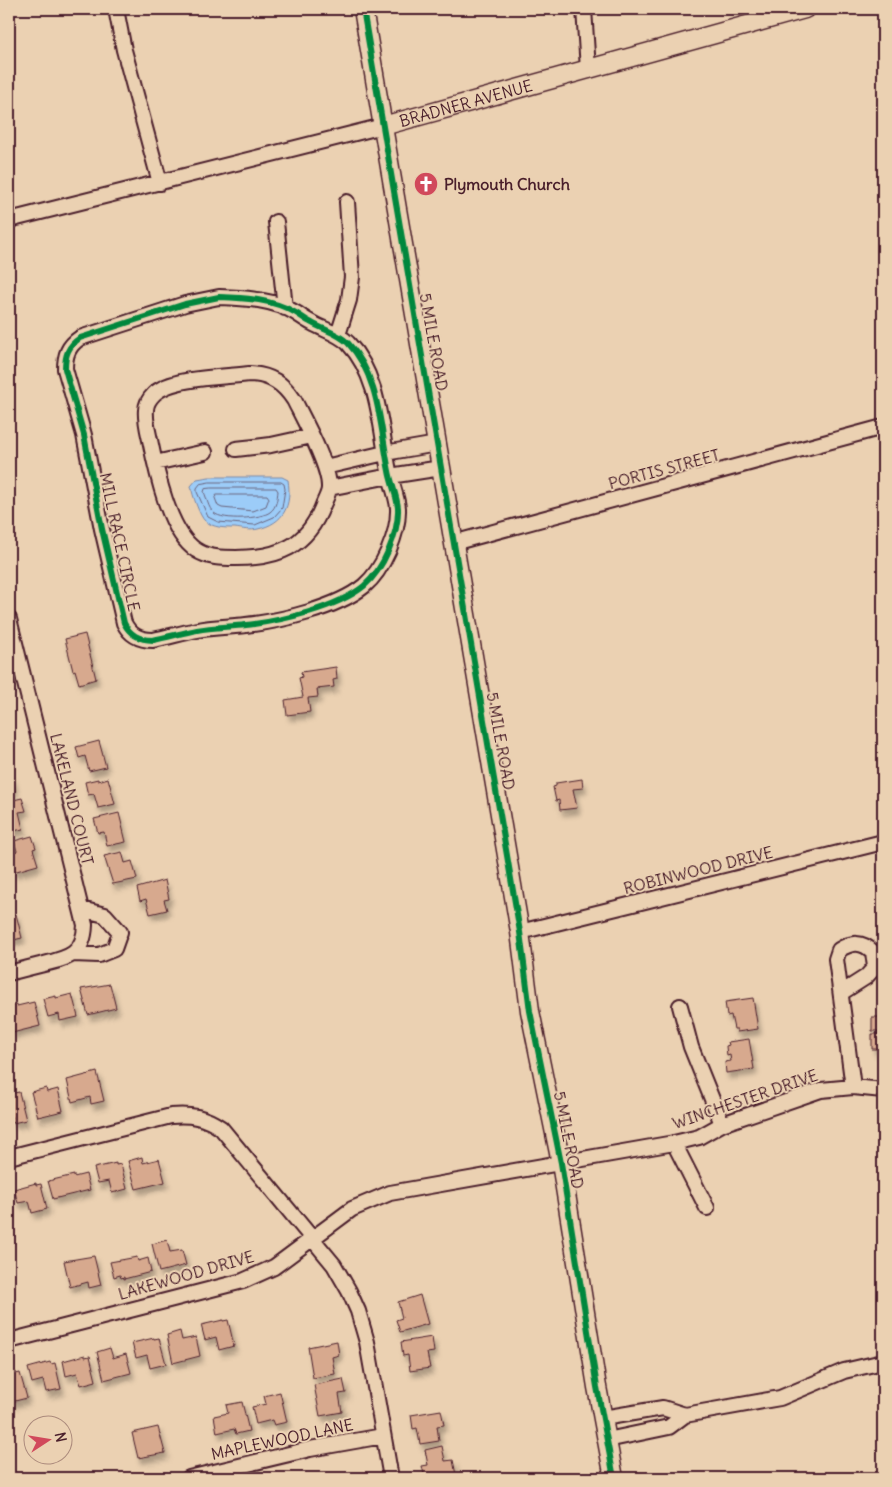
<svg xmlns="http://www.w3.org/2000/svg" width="892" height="1487" font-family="Delius,sans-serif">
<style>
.water{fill:#9cccf8;stroke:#7b87a6}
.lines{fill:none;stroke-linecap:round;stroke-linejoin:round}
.shore{stroke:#6b647d;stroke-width:1}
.building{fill:#d7a98e;stroke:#4a1f2b;filter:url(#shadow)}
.minor-casing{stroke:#4a1f2b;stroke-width:18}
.tertiary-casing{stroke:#4a1f2b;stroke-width:21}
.minor{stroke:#ebd1b2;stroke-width:14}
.tertiary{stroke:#ebd1b2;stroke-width:18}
.cycleway-casing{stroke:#ebd1b2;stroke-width:9}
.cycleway{stroke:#00873e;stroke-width:6}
.labels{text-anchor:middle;stroke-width:4;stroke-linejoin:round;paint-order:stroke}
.street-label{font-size:16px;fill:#4a1f2b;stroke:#ebd1b2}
.poi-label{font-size:16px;font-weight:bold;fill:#4a1f2b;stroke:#ebd1b2;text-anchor:start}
</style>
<defs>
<filter id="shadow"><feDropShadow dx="3" dy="5.5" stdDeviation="2.5" flood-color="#0004"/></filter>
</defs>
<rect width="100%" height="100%" fill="#ebd1b2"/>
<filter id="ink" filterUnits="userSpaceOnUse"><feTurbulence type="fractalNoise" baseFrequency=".02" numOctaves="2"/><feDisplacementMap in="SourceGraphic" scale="10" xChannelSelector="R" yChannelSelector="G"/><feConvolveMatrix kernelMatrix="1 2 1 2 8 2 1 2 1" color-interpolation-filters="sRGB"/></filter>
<g filter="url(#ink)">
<path class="water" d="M209,477H282L288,480C292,506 284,523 258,529C251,531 242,529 235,528C224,528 214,528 205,521C200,517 192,494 191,486L197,479Z"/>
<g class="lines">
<path class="shore" d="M210,482H281L284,484L285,489L282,508L274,517L255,525L218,522L208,517L197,492V488L200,484Z
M211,488H276L278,491C277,498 277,507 270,512C261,519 223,521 214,513C208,508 207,498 204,492L205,489Z
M217,495H267L269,498L266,506L253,511L222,508L218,506L215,498Z"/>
</g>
<path class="building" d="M85,634L96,679L79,684L75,670L73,671L65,639Z
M336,667L337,679L333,680L334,687L317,689L318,697L308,698L310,712L287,715L285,700L303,697L299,678L302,677L301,672Z
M99,741L106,767L89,771L85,756L79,758L76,747Z
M9,775V778L12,777L15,791L9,792Z
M108,778L115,804L98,808L94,794L88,795L85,782L98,779V781Z
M582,779L583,788L573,789L577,808L560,810L559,800L556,801L553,787L556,786V783Z
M22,798L26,811L19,812L23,829L9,832V801Z
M119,813L126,842L107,846L104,832L98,833L94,819Z
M32,836L36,848L33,849L38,865L13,872L9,854L17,851L14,841Z
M122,852L125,863L132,861L137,879L113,884L104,856Z
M165,880L169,899L164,900L167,910L150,914L146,899L140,901L137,888Z
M16,914L22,938L9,941V916Z
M110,984L116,1008L88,1015L81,989Z
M72,994L78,1017L60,1021L59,1014L48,1017L43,999L56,996V998Z
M753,998L758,1029L737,1032V1029H734L731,1015L727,1016L725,1002Z
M34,1002L40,1026L12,1033L9,1020V1006L17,1004V1006Z
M872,1017H883V1049H872V1034H878V1031H872Z
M749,1039L754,1069L726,1073L725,1062L731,1061L730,1055L727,1056L726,1046L729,1045L728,1042Z
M97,1072L104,1101L91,1104L90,1097L72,1102L67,1080Z
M46,1088L47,1092L58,1089L63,1111L38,1117L31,1092Z
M19,1092L26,1120L13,1123L12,1117H9V1094Z
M142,1157L143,1163L159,1159L165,1182L136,1189L128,1161Z
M116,1163V1165L121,1164L127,1189L112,1193L109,1181L98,1183L94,1168Z
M86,1174L90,1190L53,1199L48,1181L74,1175V1177Z
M36,1183V1185L41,1184L47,1209L32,1213L29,1201L18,1203L14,1189Z
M167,1240L170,1252L182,1250L186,1265L159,1272L152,1244Z
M94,1256L101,1285L89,1288L88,1282L70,1287L64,1261Z
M137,1257L138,1261L148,1258L151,1272L124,1279V1277L121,1278L120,1275L114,1277L110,1262Z
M420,1295L428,1324L400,1332L396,1320L402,1318L398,1302Z
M223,1320V1321L228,1320L234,1346L219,1350L216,1337L205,1340L201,1325Z
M180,1331L182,1340L196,1337L200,1356L173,1363L167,1335Z
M432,1337L434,1352L427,1353L430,1368L410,1371L408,1355L403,1356L401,1342Z
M154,1338V1339L159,1338L166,1364L150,1368L147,1355L136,1358L132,1343Z
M337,1341L339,1355L332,1357L335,1374L313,1378L308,1347Z
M110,1348L113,1358L126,1354L131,1373L104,1380L97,1352Z
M85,1355V1357L90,1356L96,1381L81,1385L77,1373L66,1376L63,1361Z
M50,1362L51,1364L55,1363L61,1389L46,1392L43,1380L32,1383L28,1368Z
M16,1372V1374L20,1373L27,1398L11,1402L9,1391V1374Z
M343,1379L346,1393L339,1394L342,1412L320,1416L314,1385Z
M280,1392L287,1422L274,1425L272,1420L256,1424L252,1407L266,1404L264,1396Z
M242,1402L249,1431L236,1434L234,1429L217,1433L214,1416L228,1413L226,1405Z
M441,1410L444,1425L437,1426L439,1441L420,1444L417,1428L413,1429L411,1415Z
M158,1427L165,1453L138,1458L132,1433Z
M442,1446L445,1461L453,1460L456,1475L436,1478H425L422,1466L428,1465L425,1450Z"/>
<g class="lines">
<g class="minor-casing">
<path id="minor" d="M116,9L124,50L160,183
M584,9L588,69
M9,220L383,126
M276,222L285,308
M219,297C245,298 273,299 296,313C301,316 306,320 312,323C324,330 338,333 348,343C380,377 380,428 389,471C391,483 397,496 398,508C399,533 383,570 364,586C337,608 281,621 246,625C230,627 213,627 197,630C182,633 168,637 153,640C139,640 130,635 124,623L102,529L84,435L65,369C65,355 68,346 80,338L185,304Z
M338,335L349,300L352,277L347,202
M250,374C270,375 283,383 294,400C304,420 330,467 329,488C329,493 325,500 323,505C307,547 278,558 236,558C222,558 208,558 196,550C169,533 156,470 150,440C148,431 145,420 146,410C146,404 150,398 154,394C171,377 226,377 250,374Z
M236,449L271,445L312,436
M155,463L205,452
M325,467L385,453L437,444
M329,488L390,476L441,468
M453,543L883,427
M9,619L85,925C84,954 69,958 44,964C32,967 20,970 9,973
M520,932L883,842
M73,954L99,955L114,949L120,932L105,915L81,909
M841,993L866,977L875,967L873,952C862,941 852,942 839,950L836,959L853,1087
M680,1006L691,1047L722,1124
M674,1143L707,1208
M9,1157L171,1116C191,1114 205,1117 221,1128L334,1265L349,1291L358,1311L367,1342L391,1478
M9,1341L243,1281L274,1267L352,1209L390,1193L674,1143L699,1137L722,1124L821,1090L853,1087L883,1090
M603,1418L663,1408L685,1415L780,1398L844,1371L883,1362
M607,1440L669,1427L685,1415
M189,1478L310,1449L383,1436"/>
</g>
<g class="tertiary-casing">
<g id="tertiary">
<path d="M363,9L520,932L530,1011L561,1163L597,1387L614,1478"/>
<path id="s1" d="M383,126L805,9"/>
</g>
</g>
<use href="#minor" class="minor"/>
<use href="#tertiary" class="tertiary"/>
<g class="cycleway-casing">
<path id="cycleway" d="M363,9L520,932L530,1011L561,1163L597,1387L614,1478
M219,297C245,298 273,299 296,313C301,316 306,320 312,323C324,330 338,333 348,343C380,377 380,428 389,471C391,483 397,496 398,508C399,533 383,570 364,586C337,608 281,621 246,625C230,627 213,627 197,630C182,633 168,637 153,640C139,640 130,635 124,623L102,529L84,435L65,369C65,355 68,346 80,338L185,304Z"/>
</g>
<use href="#cycleway" class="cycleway"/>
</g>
</g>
<defs>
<g id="church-disc" transform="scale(1.25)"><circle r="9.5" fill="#d1495b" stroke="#ebd1b2"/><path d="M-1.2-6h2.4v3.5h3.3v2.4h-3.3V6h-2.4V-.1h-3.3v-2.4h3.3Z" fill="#fff"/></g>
</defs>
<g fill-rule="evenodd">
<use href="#church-disc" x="426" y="184"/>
</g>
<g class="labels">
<g class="street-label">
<text dy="6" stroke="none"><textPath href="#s1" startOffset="86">BRADNER AVENUE</textPath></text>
<text transform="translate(434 342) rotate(80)" y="6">5 MILE ROAD</text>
<text transform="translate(664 469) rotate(-15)" y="6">PORTIS STREET</text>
<text transform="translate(120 542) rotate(78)" y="6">MILL RACE CIRCLE</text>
<text transform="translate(501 741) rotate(80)" y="6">5 MILE ROAD</text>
<text transform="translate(72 799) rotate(76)" y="6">LAKELAND COURT</text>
<text transform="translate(698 870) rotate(-14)" y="6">ROBINWOOD DRIVE</text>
<text transform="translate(745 1099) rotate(-19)" y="6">WINCHESTER DRIVE</text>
<text transform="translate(569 1140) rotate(79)" y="6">5 MILE ROAD</text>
<text transform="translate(186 1275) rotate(-16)" y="6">LAKEWOOD DRIVE</text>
<text transform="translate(282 1439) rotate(-12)" y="6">MAPLEWOOD LANE</text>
</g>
<g class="poi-label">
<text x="444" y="190">Plymouth Church</text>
</g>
</g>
<rect width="892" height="1487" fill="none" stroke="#ebd1b2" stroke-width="30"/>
<rect x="15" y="15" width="862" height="1457" fill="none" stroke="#4a1f2b" stroke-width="2" filter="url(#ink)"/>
<g transform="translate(48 1440) rotate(78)"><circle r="24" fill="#ebd1b2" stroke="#ab8a7c"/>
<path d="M0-4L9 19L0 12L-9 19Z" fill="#d1495b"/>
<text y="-8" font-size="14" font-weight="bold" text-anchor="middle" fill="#4a1f2b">N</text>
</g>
</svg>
